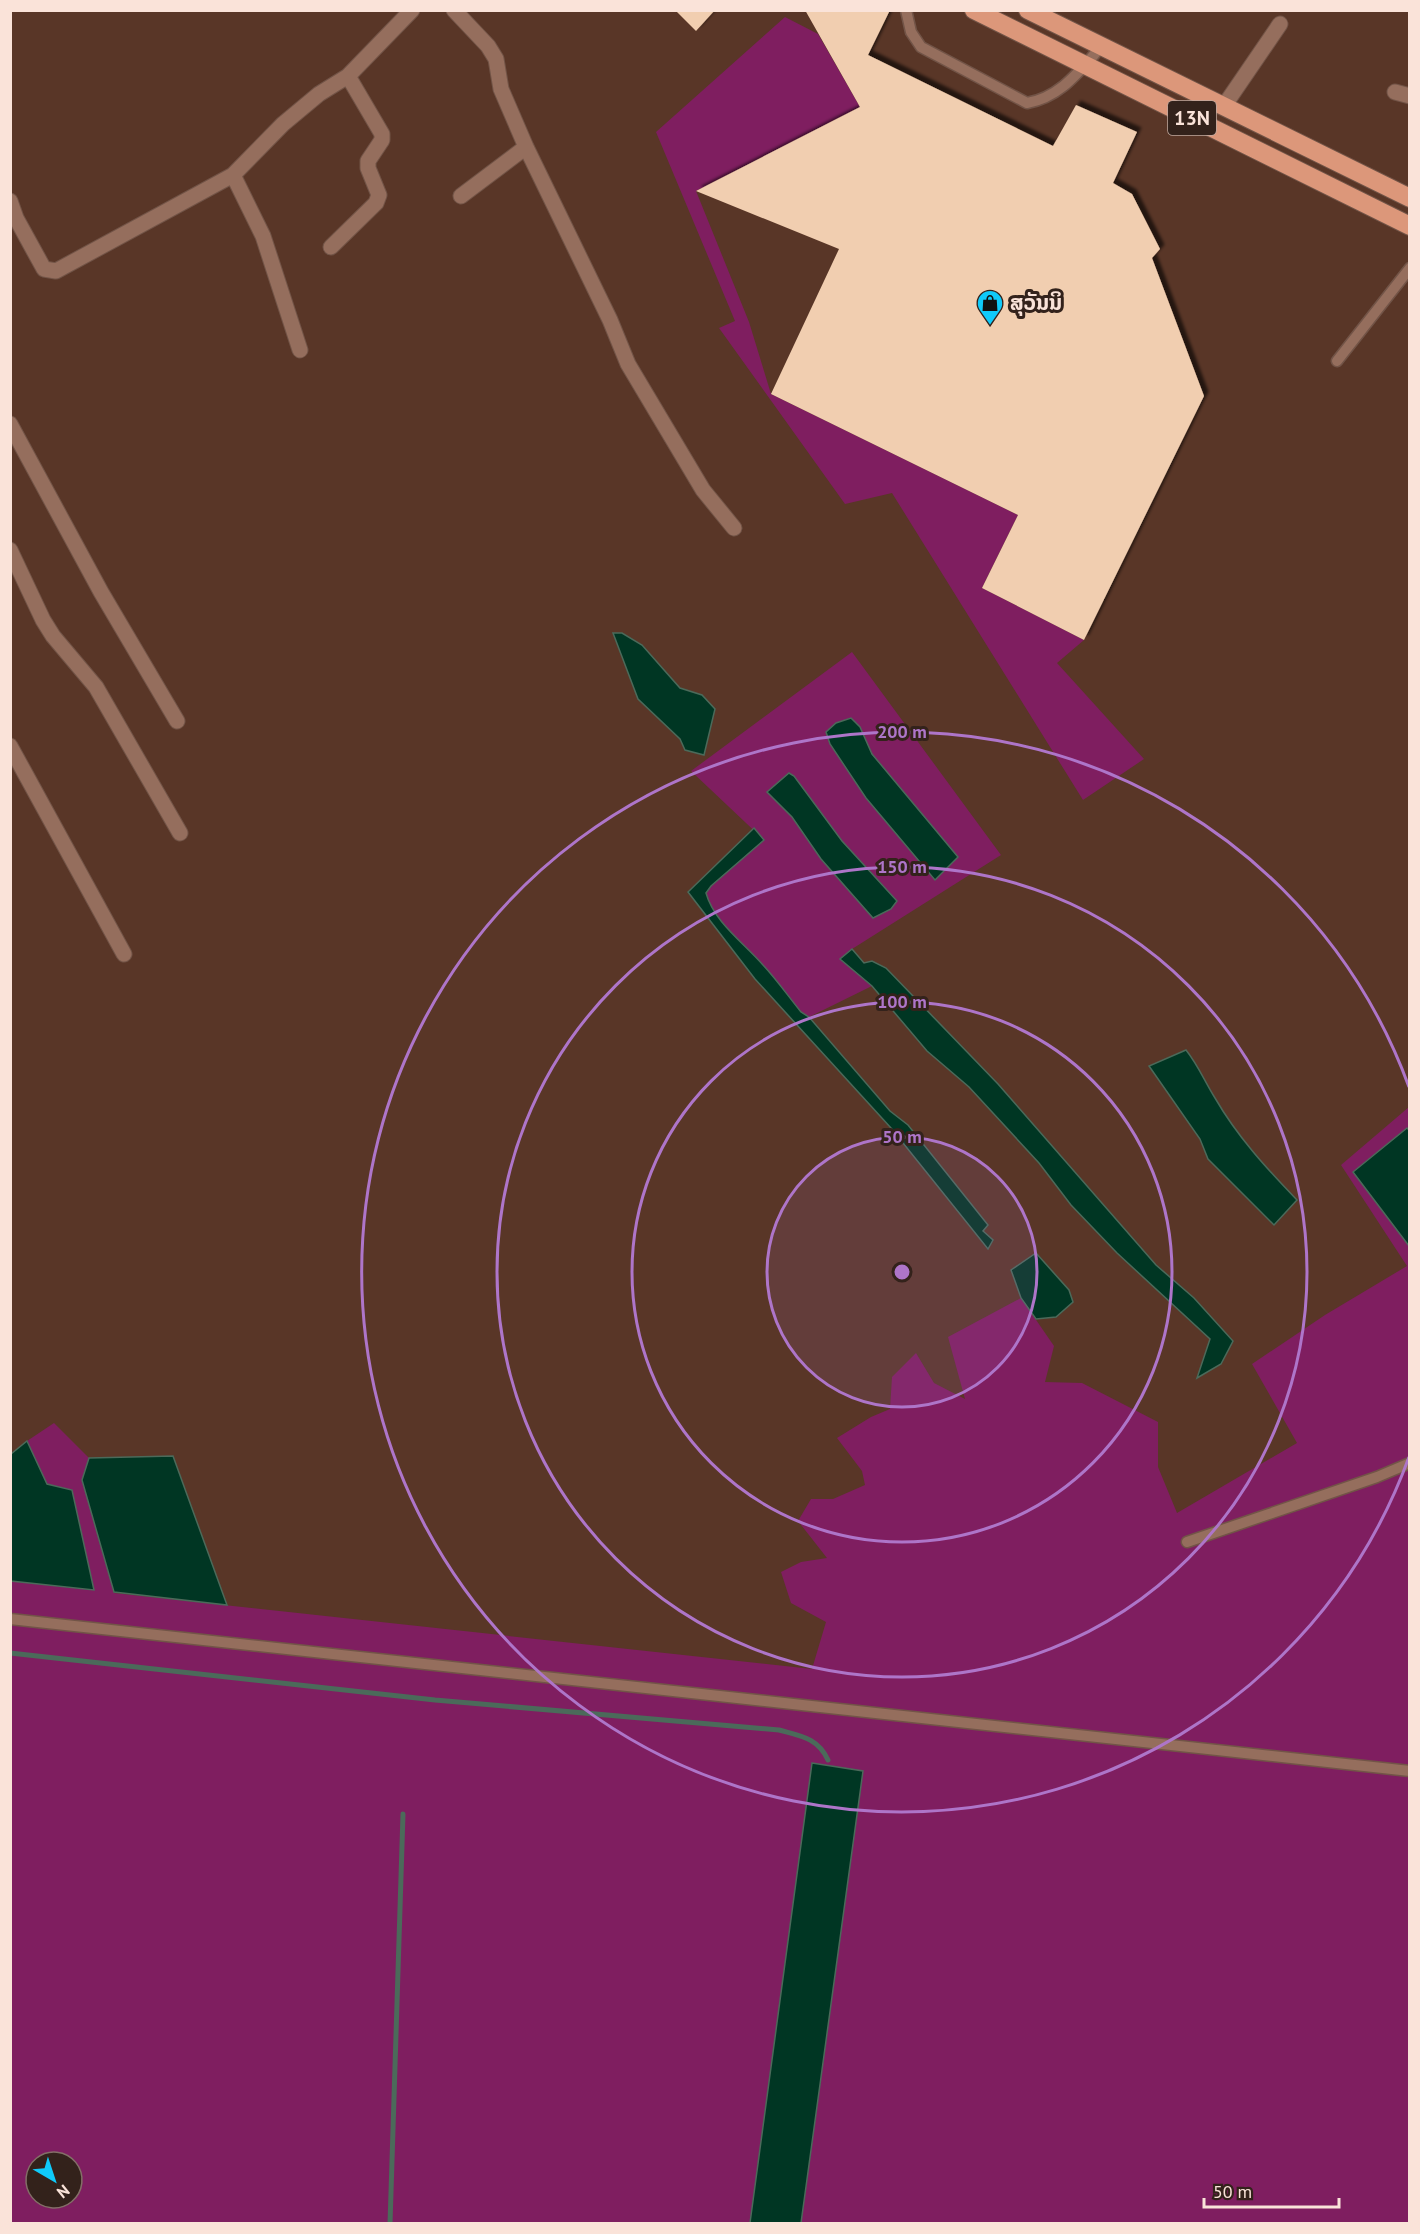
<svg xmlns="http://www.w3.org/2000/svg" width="1420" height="2234" font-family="'PT Sans','Noto Sans Lao',sans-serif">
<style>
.green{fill:#7f1e60;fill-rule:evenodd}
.water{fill:#003623;stroke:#4b6a5a;stroke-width:1.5}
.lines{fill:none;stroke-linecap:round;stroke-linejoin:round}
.stream{stroke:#4b6a5a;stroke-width:5}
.building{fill:#f1ceb0;filter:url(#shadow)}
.lane-casing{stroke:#725447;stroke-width:13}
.street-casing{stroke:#725447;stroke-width:17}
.highway-casing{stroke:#725447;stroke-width:20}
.lane{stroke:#956e5d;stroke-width:10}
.street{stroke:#956e5d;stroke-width:15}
.highway{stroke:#dc977a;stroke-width:18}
.ring{fill:none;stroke:#ae75c9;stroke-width:3}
.labels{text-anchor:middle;stroke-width:6;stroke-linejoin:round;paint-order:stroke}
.shield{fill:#33221b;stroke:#bea9a0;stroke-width:1.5}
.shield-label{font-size:20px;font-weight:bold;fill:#fae3d9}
.poi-label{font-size:21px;font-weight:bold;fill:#fae3d9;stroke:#33221b;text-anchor:start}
.centre{fill:#ae75c9;stroke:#33221b;stroke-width:3}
.ring-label{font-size:18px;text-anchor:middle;font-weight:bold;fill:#ae75c9;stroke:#33221b;stroke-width:6;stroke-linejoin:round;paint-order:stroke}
</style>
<defs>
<filter id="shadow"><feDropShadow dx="4.5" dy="-4.5" stdDeviation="1.5" flood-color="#0009"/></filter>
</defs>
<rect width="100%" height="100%" fill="#593627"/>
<path class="green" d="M785,17L818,34L860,107L696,191L749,322L771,394L1018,515L982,588L1084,640L1057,663L1144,759L1083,800L892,493L845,504L719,328L735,321L656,132Z
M852,652L1001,855L852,949L841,959L872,986L809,1017L801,1012C788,996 777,980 763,965C744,943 715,922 706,893L710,886L764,840L691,771Z
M1409,1107V2223L11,2224V1581L94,1590L27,1441L54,1423L89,1458L82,1480L114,1593L812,1669L826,1622L791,1603L781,1572L801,1562L827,1558L798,1521L811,1499H833L865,1485L862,1471L837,1438L871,1417L890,1409L892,1377L916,1353L934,1383L965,1399L948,1337L1021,1298L1054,1346L1045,1382L1082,1383L1158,1422V1467L1177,1513L1297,1443L1252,1364L1325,1315L1407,1266L1341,1165ZM36,2162H72V2198H36Z"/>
<path class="water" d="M613,633H622L642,645L680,688L702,695L715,709L704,755L685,750L680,739L638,699Z
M851,718L860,727L872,754L958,857L935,880L866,798L830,744L826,732L836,723Z
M789,773L794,776L842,841L897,901L891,909L873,918L821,859L792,817L767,792Z
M754,828L764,840L711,886L706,893C714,922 744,943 763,965C777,980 788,996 801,1012L809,1017L890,1111L908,1125L988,1225L983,1231L993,1240L988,1249L891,1128L755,979L688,892Z
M852,949L864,963L872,961L886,968L998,1084L1156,1265L1194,1298L1233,1341L1221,1364L1197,1378L1210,1339L1117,1253L1071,1205L1039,1163L969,1087L927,1051L872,986L840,959Z
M1186,1050C1198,1065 1205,1082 1215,1098C1237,1136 1266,1168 1297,1200L1274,1225L1208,1159L1200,1139L1149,1066Z
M1407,1128L1410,1131L1409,1246L1353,1172Z
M1036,1253L1069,1290L1073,1302L1056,1317L1036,1319L1021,1298L1011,1270Z
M27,1441L47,1484L72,1490L94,1590L11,1581V1454Z
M173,1456L227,1605L114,1592L82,1480L89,1458Z
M812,1763L863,1771L801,2223H750Z"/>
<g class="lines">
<path class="stream" d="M10,1653L435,1700L779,1730C801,1736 818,1738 828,1760
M390,2224L403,1814"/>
</g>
<path class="building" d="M675,10H715L696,31Z
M805,10H890L868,55L1053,146L1076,105L1137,132L1113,183L1132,194L1160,249L1152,258L1204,396L1084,640L982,588L1018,515L771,394L839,249L696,191L860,107Z"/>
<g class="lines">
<g class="lane-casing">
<path id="lane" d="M906,10L911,32L921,47L1027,103C1061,97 1079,71 1101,47
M1337,361L1410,268
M1187,1542L1377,1477L1410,1463
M10,1619L1410,1771"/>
</g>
<g class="street-casing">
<path id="street" d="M454,10L488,46L496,59L501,89L526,147L610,320L628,364L703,490L734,528
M1395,92L1410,96
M1224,106L1280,24
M233,175L263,236L300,350
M461,196L526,147
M10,201L16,218L44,269L56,271L233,175L283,124L319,94L348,76L412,10
M331,247L376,203L379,195L368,168V161L382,140V134L348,76
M10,424L101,592L177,721
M10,550L43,620L53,636L96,687L180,833
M10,746L124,954"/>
</g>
<g class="highway-casing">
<path id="highway" d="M974,10L1410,226
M1028,10L1410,198"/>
</g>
<use href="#lane" class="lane"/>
<use href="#street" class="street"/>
<use href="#highway" class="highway"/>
</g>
<circle cx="902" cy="1272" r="135" fill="#ae75c9" fill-opacity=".12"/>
<g class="ring">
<circle cx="902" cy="1272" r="135"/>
<circle cx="902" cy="1272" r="270"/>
<circle cx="902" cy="1272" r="405"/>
<path d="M1409 1457A540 540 0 1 1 1409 1087"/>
</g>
<defs>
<g id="shop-pin" transform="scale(1.35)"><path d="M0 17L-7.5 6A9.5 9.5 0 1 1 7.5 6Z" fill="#10cafa" stroke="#33221b"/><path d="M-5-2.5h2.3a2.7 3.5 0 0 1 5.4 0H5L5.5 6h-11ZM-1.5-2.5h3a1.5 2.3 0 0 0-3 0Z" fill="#111"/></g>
</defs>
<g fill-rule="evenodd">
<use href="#shop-pin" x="990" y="303"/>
</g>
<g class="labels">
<rect class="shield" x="1168" y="101" width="48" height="34" rx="4.5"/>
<g class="shield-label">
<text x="1192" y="125">13N</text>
</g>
<g class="poi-label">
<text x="1010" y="310">ສຸວັນນິ</text>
</g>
</g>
<circle cx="902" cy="1272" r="9" class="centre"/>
<g class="ring-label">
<text x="902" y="738">200 m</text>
<text x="902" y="873">150 m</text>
<text x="902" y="1008">100 m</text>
<text x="902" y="1143">50 m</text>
</g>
<rect width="1420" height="2234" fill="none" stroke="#fae3d9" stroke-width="24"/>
<g transform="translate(54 2180) rotate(141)"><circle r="28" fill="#33221b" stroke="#836f67" stroke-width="1.5"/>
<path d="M0-4.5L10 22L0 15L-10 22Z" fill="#10cafa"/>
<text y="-9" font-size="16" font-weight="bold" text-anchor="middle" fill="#fae3d9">N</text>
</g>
<path d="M1204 2198v9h135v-9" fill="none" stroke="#fae3d9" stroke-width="3"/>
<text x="1213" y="2198" font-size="18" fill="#fae3d9" stroke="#33221b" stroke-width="4.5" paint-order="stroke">50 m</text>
</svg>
